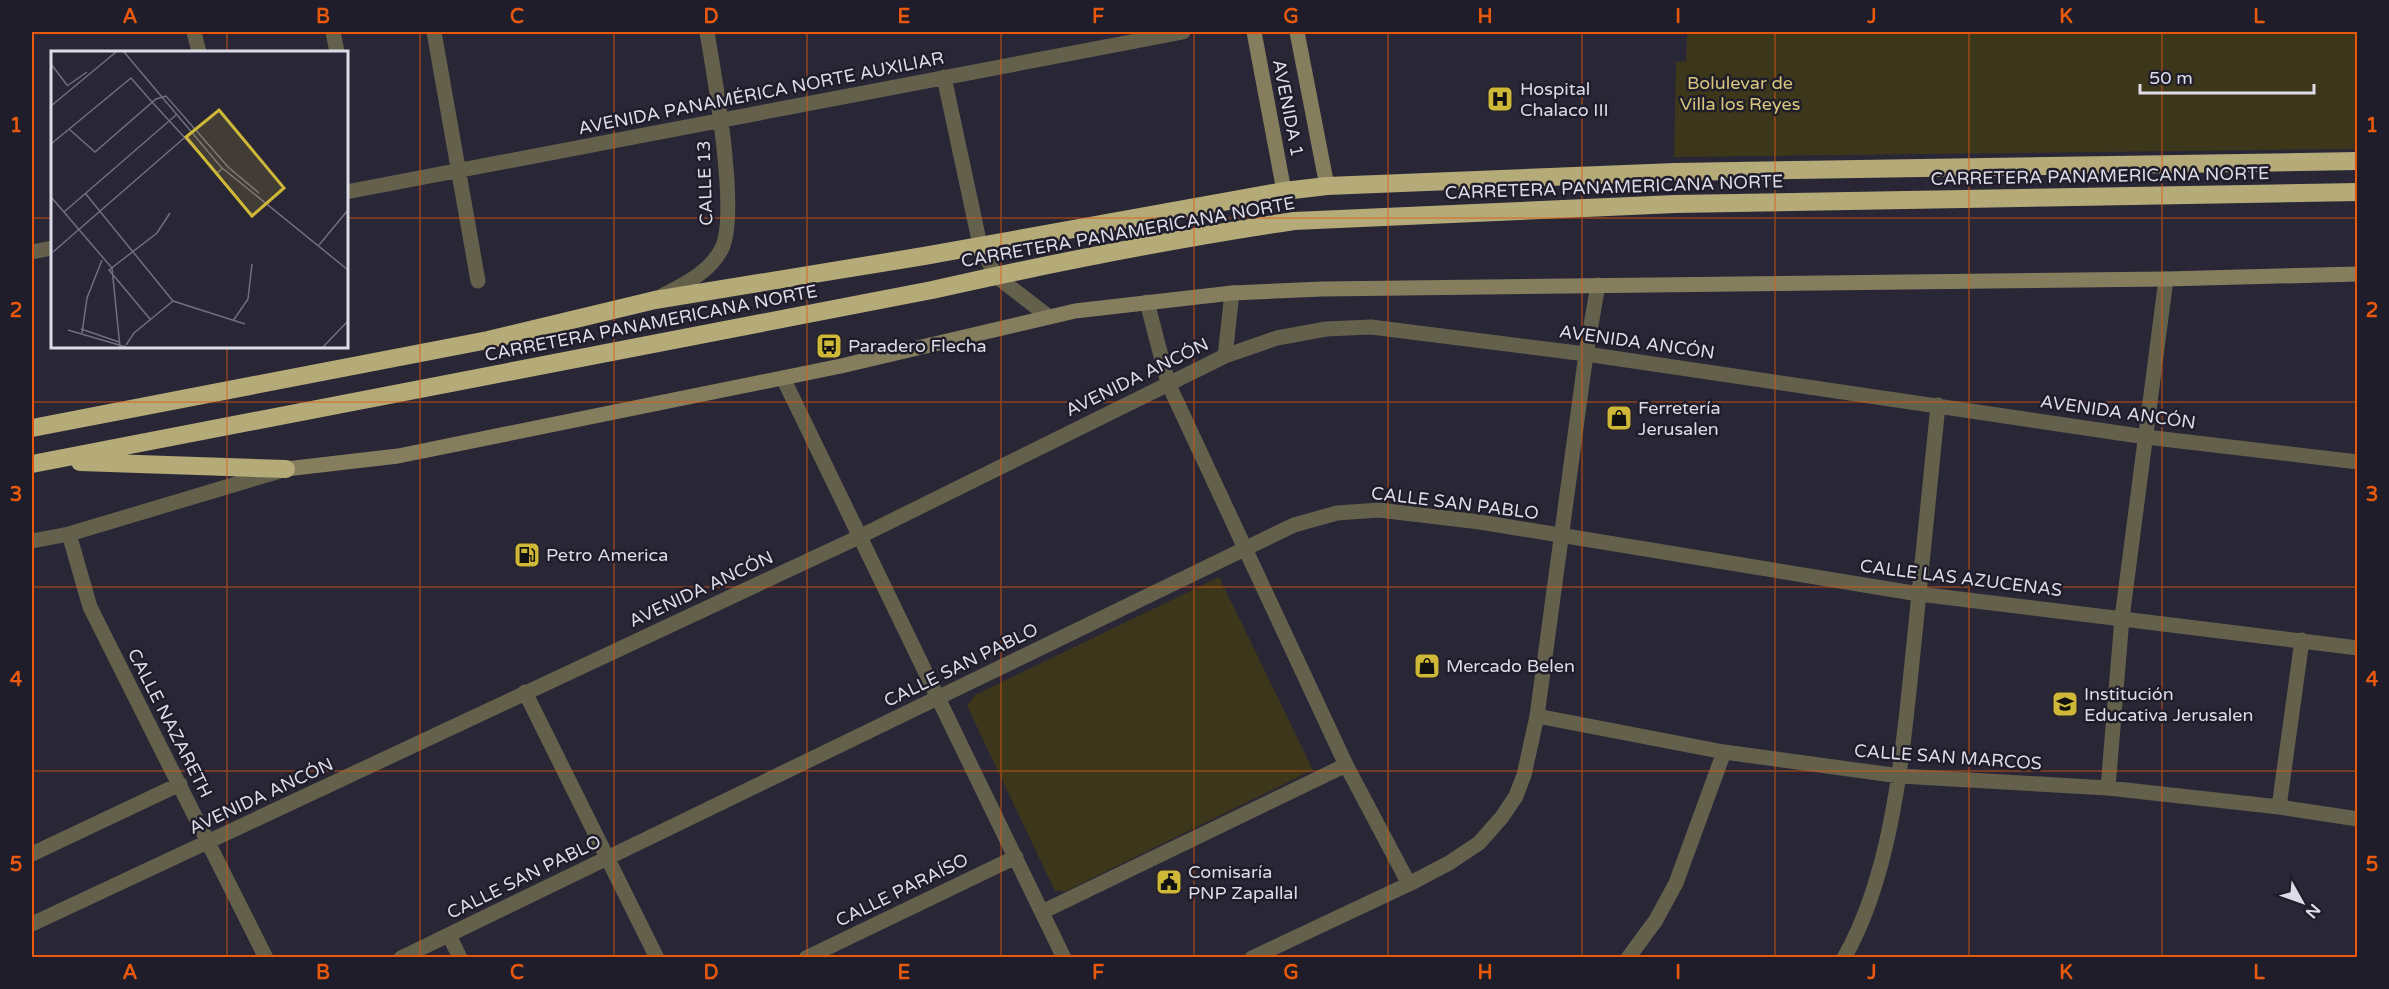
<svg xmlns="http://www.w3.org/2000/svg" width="2389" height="989" font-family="'Varela Round',sans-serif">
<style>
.green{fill:#3c371b}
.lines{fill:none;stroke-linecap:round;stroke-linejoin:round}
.street{stroke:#63604c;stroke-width:15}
.secondary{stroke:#847e5e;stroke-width:15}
.highway{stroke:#b4ab78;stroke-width:18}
.grid{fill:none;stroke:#e8590c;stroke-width:1.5;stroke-opacity:0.55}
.labels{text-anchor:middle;stroke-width:5;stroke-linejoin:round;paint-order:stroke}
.park-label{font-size:18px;fill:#d6c77a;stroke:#201d2b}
.poi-label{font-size:18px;fill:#dddce6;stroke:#201d2b;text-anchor:start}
.street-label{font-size:18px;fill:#dddce6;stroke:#201d2b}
.inset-road{fill:none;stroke:#716f7c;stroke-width:1.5}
.view{fill:#cfb837;fill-opacity:0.15;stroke:#cfb837;stroke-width:3}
.inset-edge{fill:none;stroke:#dddce6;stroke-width:3}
.neatline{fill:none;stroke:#e8590c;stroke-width:2}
.grid-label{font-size:20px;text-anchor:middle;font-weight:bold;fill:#e8590c}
</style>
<rect width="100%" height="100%" fill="#292736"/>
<path class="green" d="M1687,32H2357V149L1674,157L1676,61L1686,62Z
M1219,577L1313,770L1066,891H1055L967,706L975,695Z"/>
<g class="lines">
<path class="street" d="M194,32L199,52
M333,32L337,52
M434,32L478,281
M944,77L980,245L996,276L1049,317
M346,192L1183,32
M32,252L52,248
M660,297C682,285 708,274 721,250C740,217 714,74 707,32
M1147,302L1168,383L1346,765L1409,884
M1225,356L1232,293
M783,378L1064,958
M69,534L90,607L266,958
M32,541L69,534L280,471
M525,692L657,958
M1537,716L1724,752L1900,776L2108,788L2279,807L2358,819
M2108,788L2122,618L2166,279
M2279,807L2302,640
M32,854L180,784
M1042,912L1346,765
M32,924L861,536L1225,356L1277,338L1326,329L1371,327L1586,354L2146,437L2358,462
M449,935L460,958
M401,958L1294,525L1337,513L1379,510L1480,522L1919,594L2358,648
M806,958L1016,857
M1252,958L1409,884L1449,863L1479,843L1502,817L1516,796L1524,775L1537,716L1586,354L1598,285
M1628,958L1656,920L1676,883L1724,752
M1844,958C1892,874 1902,757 1912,663C1921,577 1929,491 1938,405"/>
<path class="secondary" d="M1254,32L1284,191
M1297,32L1327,186
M286,469L398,456L841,366L1075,311L1232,293L1322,289L2166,279L2358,274"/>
<path class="highway" d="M32,428L488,340L655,300L924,256L1284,191L1327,186L1675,172L2358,161
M80,462L286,469
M32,464L932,290C1052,263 1173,239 1294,221L1675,204L2358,192"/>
</g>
<path class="grid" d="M227,32V52M420,32V958M614,32V958M807,32V958M1001,32V958M1194,32V958M1388,32V958M1582,32V958M1775,32V958M1969,32V958M2162,32V958M32,218H52M346,218H2358M227,346V958M32,402H2358M32,587H2358M32,771H2358"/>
<defs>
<g id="hospital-square" transform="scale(1.35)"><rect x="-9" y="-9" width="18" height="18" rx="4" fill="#cfb837" stroke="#201d2b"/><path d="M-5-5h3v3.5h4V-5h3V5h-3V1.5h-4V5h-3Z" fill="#111"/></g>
<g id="bus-square" transform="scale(1.35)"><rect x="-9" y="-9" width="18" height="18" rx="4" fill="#cfb837" stroke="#201d2b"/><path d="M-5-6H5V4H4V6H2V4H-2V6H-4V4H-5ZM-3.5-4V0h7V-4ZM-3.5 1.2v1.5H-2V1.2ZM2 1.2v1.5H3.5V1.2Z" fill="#111"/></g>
<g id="shop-square" transform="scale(1.35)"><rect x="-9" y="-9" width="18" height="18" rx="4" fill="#cfb837" stroke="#201d2b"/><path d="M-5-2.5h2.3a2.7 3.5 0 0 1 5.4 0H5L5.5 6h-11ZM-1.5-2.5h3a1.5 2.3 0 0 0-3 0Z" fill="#111"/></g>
<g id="fuel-square" transform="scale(1.35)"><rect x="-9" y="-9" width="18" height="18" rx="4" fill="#cfb837" stroke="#201d2b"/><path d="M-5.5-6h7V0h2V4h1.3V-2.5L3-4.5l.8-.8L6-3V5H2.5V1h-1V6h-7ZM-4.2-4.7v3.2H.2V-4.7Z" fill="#111"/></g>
<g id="school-square" transform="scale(1.35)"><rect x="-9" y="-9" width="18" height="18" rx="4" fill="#cfb837" stroke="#201d2b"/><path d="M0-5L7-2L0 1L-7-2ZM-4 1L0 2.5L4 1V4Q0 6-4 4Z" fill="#111"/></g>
<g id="civic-square" transform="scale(1.35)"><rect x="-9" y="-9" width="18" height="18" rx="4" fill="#cfb837" stroke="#201d2b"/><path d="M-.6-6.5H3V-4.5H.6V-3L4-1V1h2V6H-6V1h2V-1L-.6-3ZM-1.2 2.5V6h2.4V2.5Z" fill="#111"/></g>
</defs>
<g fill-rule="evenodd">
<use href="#hospital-square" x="1500" y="99"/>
<use href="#bus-square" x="829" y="346"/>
<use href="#shop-square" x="1619" y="418"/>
<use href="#fuel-square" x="527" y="555"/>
<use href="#shop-square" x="1427" y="666"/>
<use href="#school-square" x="2065" y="704"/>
<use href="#civic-square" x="1169" y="882"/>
</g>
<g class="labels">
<g class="park-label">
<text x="1740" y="89">Bolulevar de<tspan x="1740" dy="21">Villa los Reyes</tspan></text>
</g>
<g class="poi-label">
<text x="1520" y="95">Hospital<tspan x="1520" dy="21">Chalaco III</tspan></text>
<text x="848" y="352">Paradero Flecha</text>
<text x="1638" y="414">Ferretería<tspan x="1638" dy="21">Jerusalen</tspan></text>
<text x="546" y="561">Petro America</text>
<text x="1446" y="672">Mercado Belen</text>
<text x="2084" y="700">Institución<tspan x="2084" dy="21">Educativa Jerusalen</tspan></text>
<text x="1188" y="878">Comisaría<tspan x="1188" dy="21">PNP Zapallal</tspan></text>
</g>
<g class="street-label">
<text transform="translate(761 93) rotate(-11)" y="6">AVENIDA PANAMÉRICA NORTE AUXILIAR</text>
<text transform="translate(1288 108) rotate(79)" y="6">AVENIDA 1</text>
<text transform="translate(2100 176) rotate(-1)" y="6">CARRETERA PANAMERICANA NORTE</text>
<text transform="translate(705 183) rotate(-92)" y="6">CALLE 13</text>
<text transform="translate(1614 187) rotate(-2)" y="6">CARRETERA PANAMERICANA NORTE</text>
<text transform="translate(1128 232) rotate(-10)" y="6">CARRETERA PANAMERICANA NORTE</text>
<text transform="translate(651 323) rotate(-11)" y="6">CARRETERA PANAMERICANA NORTE</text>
<text transform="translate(1637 342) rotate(8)" y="6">AVENIDA ANCÓN</text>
<text transform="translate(1137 377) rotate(-26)" y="6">AVENIDA ANCÓN</text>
<text transform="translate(2118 412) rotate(8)" y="6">AVENIDA ANCÓN</text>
<text transform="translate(1455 503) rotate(7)" y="6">CALLE SAN PABLO</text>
<text transform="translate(1961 578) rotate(7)" y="6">CALLE LAS AZUCENAS</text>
<text transform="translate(701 589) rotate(-25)" y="6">AVENIDA ANCÓN</text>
<text transform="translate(961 665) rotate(-26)" y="6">CALLE SAN PABLO</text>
<text transform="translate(170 723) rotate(63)" y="6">CALLE NAZARETH</text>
<text transform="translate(1948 757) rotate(4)" y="6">CALLE SAN MARCOS</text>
<text transform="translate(261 796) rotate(-25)" y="6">AVENIDA ANCÓN</text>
<text transform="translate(524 877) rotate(-26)" y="6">CALLE SAN PABLO</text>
<text transform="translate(902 890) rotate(-26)" y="6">CALLE PARAÍSO</text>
</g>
</g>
<g transform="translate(51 51)">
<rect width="297" height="297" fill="#292736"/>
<path class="inset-road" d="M73,1L170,116L297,219M0,13L16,34M16,35L36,21M101,51L166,122L172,117M0,55L65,1M18,78L44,101L105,48L115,45L177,116L208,142M0,93L80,27L101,51M34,142L122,250L194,273M0,146L61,217L69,296M13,161L125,64M268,194L297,159M2,201L140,81M99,268L58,219L106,182L119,162M182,270L197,248L201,213M30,278L68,291M17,279L75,296M31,282L36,247L51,209M75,294L83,282L122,250M272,296L297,270"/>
<path class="view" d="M168,59L233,137L201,165L135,86Z"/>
<rect width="297" height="297" class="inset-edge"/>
</g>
<rect width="2389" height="989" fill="none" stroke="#201d2b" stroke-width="66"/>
<g transform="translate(2302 902) rotate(130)" stroke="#201d2b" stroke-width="4.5" paint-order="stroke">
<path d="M0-4.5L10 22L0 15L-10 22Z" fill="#dddce6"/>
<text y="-9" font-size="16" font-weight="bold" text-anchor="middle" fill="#dddce6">N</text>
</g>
<path d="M2140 84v9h174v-9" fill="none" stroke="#dddce6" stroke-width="3"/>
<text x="2149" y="84" font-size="18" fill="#dddce6" stroke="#201d2b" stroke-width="4.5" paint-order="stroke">50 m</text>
<rect x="33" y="33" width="2323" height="923" class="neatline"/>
<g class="grid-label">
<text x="130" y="23">A</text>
<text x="323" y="23">B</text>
<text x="517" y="23">C</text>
<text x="711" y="23">D</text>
<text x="904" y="23">E</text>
<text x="1098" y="23">F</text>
<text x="1291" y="23">G</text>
<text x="1485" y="23">H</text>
<text x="1678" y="23">I</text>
<text x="1872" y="23">J</text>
<text x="2066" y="23">K</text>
<text x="2259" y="23">L</text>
<text x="16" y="132">1</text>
<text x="2372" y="132">1</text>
<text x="16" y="317">2</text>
<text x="2372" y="317">2</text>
<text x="16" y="501">3</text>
<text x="2372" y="501">3</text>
<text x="16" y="686">4</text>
<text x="2372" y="686">4</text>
<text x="16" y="871">5</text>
<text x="2372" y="871">5</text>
<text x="130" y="979">A</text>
<text x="323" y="979">B</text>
<text x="517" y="979">C</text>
<text x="711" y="979">D</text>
<text x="904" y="979">E</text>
<text x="1098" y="979">F</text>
<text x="1291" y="979">G</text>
<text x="1485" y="979">H</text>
<text x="1678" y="979">I</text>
<text x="1872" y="979">J</text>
<text x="2066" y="979">K</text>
<text x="2259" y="979">L</text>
</g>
</svg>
